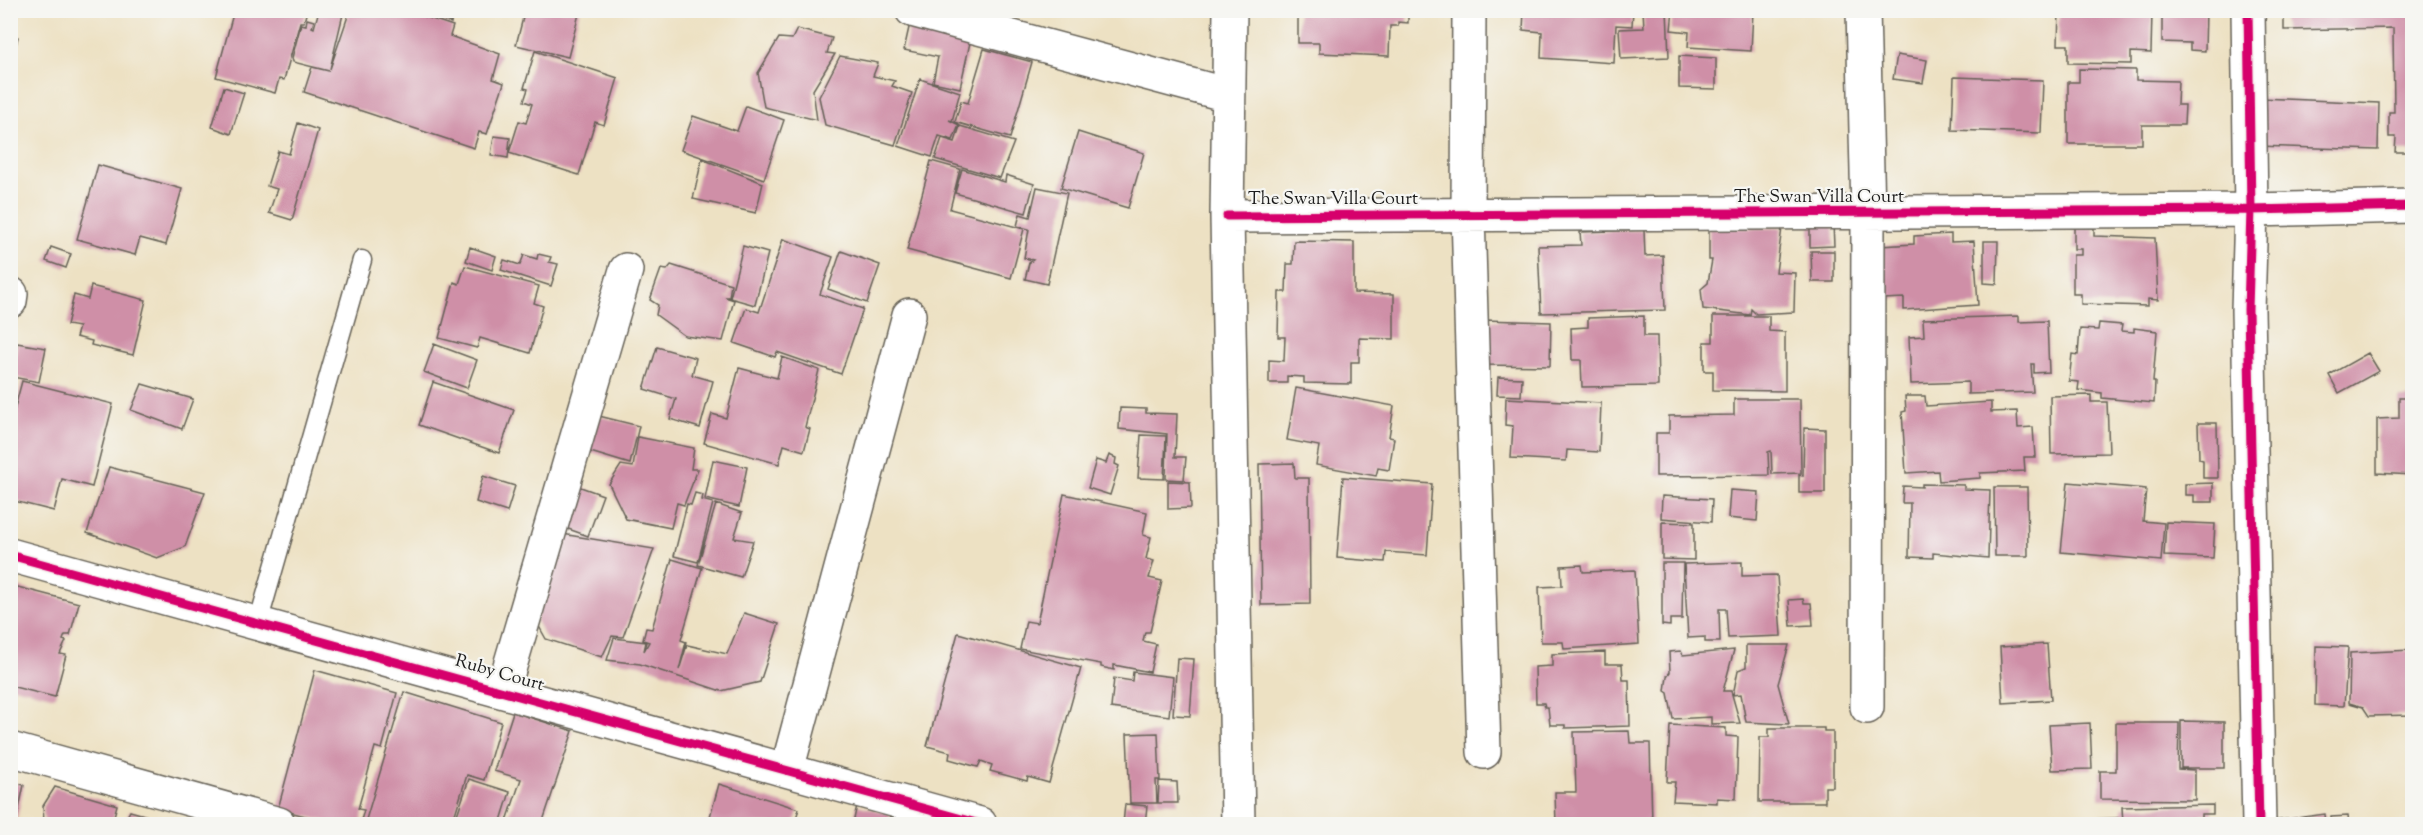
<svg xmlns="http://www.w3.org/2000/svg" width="2423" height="835" font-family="'Sorts Mill Goudy',serif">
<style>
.building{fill:#cf8fa7}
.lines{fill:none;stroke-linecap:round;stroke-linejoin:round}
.lane-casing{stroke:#656156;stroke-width:21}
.street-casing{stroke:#656156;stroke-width:36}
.lane{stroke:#fff;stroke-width:18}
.street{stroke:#fff;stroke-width:33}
.cycleway-casing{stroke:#f6f6f2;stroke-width:13}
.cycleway{stroke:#d6006c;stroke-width:9}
.labels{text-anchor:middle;stroke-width:4.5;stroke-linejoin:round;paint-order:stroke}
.street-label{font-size:18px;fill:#1c1c1c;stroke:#f6f6f2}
</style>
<rect width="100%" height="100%" fill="#f6f6f2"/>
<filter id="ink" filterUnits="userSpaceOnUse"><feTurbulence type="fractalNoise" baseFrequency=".0167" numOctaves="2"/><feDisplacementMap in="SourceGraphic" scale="12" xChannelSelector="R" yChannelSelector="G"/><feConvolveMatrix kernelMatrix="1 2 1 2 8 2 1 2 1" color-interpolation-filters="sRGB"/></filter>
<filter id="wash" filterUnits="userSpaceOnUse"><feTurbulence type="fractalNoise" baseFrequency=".008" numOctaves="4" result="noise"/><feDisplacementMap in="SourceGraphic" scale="24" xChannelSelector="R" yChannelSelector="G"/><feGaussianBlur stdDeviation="1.35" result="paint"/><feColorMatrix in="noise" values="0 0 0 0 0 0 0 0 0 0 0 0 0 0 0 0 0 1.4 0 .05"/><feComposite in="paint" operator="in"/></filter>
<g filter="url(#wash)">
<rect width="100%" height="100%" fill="#ede1c3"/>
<g id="blocks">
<path class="building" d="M234,10H307L304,22H300L284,80L279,79L275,93L216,77Z
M319,10H344L330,69L350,10H368L382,15L383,10H405L453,26L450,36L500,54L493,79L504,83L487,134L479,132L474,148L304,92L312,67L329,71L293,62L292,58L301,24L306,25L307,19L314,21L312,27L314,28Z
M413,10H454L451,23Z
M525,10H580L568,57L516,45Z
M1298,10H1408V23L1398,22V26H1390L1389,56L1319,53V43H1298Z
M1524,10H1633L1632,26L1616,25L1614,63L1541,58L1542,32L1523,30Z
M1643,10H1667L1669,57L1621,59L1619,29L1644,28Z
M1673,10L1753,11L1751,51L1688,47L1689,32L1671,30Z
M2059,10L2152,12L2151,53L2131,52V64L2068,63V45H2058Z
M2162,10H2206L2205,51L2190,50V43L2162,42Z
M2284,10H2412V152H2395L2396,137H2389V112H2394L2393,28L2284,30Z
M910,23L971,38L960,88L933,82L938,57L904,50Z
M797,29L832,38L827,53L835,54L813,90L817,120L764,107L758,73L779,38L792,39Z
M10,35L18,37L11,65H10Z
M984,49L1032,62L1010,138L955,122L961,101L968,103Z
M535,51L618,78L604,125L595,122L579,175L509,153L519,121L526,123L532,104L524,101L528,89L524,88Z
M1897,55L1927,60L1923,83L1893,79Z
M840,56L878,63L873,76L895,81L892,86L912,93L895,145L825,125L819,97Z
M1679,56L1716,58V89L1679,88Z
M2079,69L2136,70V80L2178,81L2177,105H2185L2184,125H2142V144H2068V82H2079Z
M1954,77L2043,80L2041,133L1952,130Z
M920,79L960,92L952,121L949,120L959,125L953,140L939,136L932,157L898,146Z
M224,87L244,93L231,134L212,127Z
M2260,98L2379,103L2378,150L2258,146Z
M746,106L784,120L764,179L681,150L693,116L737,131Z
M298,123L318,130L292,220L269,213L277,189L267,186L278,151L289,154Z
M960,126L1014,142L1000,178L935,159L942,138L955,142Z
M1078,132L1144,153L1128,208L1061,188Z
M494,136L510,138L508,158L491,155Z
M10,151L16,152L11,172H10Z
M702,159L763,183L756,213L693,199Z
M931,161L960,169L950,209L1024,229L1011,278L907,250Z
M98,165L182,189L166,245L140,238L135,255L77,239Z
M962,169L1005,182L1006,175L1034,184L1026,213L955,193Z
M1037,187L1067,193L1047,284L1025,279L1029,263L1033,260L1024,258L1029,229L1017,226L1020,214L1030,217Z
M1833,223L1834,246L1810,247V224Z
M1709,228H1782L1776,272L1795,273L1794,312L1756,314L1751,309L1750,315L1703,309L1701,289L1708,283L1712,260H1709Z
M2074,228H2094V236L2155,238L2158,300L2148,299V306L2081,304V294H2073V255H2081V249H2074Z
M1644,230L1645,256L1663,255L1665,310L1541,313L1538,246L1581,245L1580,232Z
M1951,234V242L1974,241L1978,305L1904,310V298L1883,299L1880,246L1914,244V236Z
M783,239L833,257L820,294L863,309L841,374L777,352L775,357L734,343L746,308L759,312Z
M1294,241L1354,242V293L1394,294V339L1359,338V362H1351V384L1304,383V377L1287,376V383H1269V360L1284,361L1285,337H1278L1279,292H1286L1287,264H1293Z
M1984,241H1998L1997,284L1984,283Z
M743,246L768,253L755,305L730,298Z
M51,247L71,254L66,268L46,261Z
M470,247L496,256L492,270L466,261Z
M841,251L880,265L867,303L828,289Z
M1811,251H1834V282H1812Z
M538,254L551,257L549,262L558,264L551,286L501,270L504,260L520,265L524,255L537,259Z
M671,265L731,284L729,297H725L734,300L723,341L685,336L656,315L658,305L650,300L661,269L667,270Z
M465,266L539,286L534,303L543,306L530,353L480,338L477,348L439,338L454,282L459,284Z
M91,286L146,300L133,355L91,345L92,341L76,337L79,327L67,325L74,295L88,299Z
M1644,316V336H1657L1658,386L1582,387L1581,360H1572L1571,328L1588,327V318Z
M1713,316H1769V331L1785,332V391L1713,390V371H1704V342H1713Z
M2019,316V322L2047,321L2049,372L2034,373V364H2031L2033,392L1968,394V382L1911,384L1909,337L1924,336L1923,319Z
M1484,320L1551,322L1550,366L1482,365Z
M2099,323L2122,325L2121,331L2134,332V328L2157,331L2153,382H2155L2154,403L2102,398V393L2078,390L2079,382L2069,381L2072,354L2078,355L2080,329L2098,330Z
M17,343L46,348L39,382L12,377Z
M434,344L477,360L467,388L424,372Z
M657,347L696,358L692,375L713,381L700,428L670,419L676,399L644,389Z
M2368,353L2379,371L2339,393L2329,375Z
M782,357L819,370L805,427L810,429L804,451L784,445L779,464L704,443L712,414L726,418L739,368L777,378Z
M1498,377L1522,378L1521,396L1497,395Z
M22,381L113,404L92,487L62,479L54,511L10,500V426Z
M433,382L514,410L499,453L419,425Z
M142,384L193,399L182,429L131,410Z
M1296,388L1394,406L1389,437L1394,438L1389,470L1378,468L1376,476L1316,465L1319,446L1287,440Z
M2091,395V402H2107L2109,453L2051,454L2050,396Z
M1905,396H1925L1926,406L1991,402V412L2017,411L2018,428L2033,427L2035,457H2024L2025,471L1980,473V478L1939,481L1938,471L1906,473L1902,412L1906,411Z
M1506,398L1601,403L1599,452L1567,450L1566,461L1511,458L1513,426L1505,425Z
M2399,398H2412V475L2377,473V419L2399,418Z
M1734,399H1800L1801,473L1772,474L1771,451L1768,452L1769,475L1656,476V433H1669V416L1734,415Z
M1120,408L1146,409V413L1177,414L1175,457H1186L1184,480L1166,479L1167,434L1119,429Z
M599,416L639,426L630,464L587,451Z
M2198,423H2217L2218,478H2203V460L2199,459Z
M1804,428L1825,429V493H1799V475L1803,476Z
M1141,435L1166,436L1164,479L1138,478Z
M638,437L694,448L691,469H698L684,505L677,503L671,528L626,519L609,484L621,465L633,467Z
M1109,455L1116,458L1115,464L1119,466L1110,495L1088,488L1096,460L1106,463Z
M713,460L747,467L739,507L705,499Z
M1294,463L1295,478H1309L1310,604L1261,605L1259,464Z
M109,467L205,492L185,547L157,558L87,533Z
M483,476L515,486L507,512L476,502Z
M1343,477L1432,484L1427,555L1386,552L1385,562L1337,558Z
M1168,481L1190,482L1191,508L1168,509Z
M2068,482L2146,489L2143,521L2164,523L2161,561L2061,552Z
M2213,483V502H2194V495H2185V484Z
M1922,484L1964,485V489L1990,490L1988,558L1933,553V558L1909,557L1910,503H1902L1903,486L1922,487Z
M575,485L603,495L588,536L560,526Z
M1994,487H2027L2028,556H1995Z
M1730,490L1759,492L1757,521L1728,518Z
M695,493L703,495L702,500L713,503L698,562L674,556L687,504L691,505Z
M1064,494L1147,512L1143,535L1151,537L1146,559L1154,561L1149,578L1162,581L1150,632H1145L1143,641L1156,644L1150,672L1114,665V670L1101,667V664L1020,649L1026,621L1037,623Z
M1662,496L1712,499L1711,522L1661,518Z
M716,504L742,513L734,538L753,541L741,577L698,565Z
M1662,522L1694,523V560L1662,559Z
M2166,522L2215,524L2213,558L2164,556Z
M562,534L654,549L623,637L612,636L602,657L546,639L536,621Z
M672,559L702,568L681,640L686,642L679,670L687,645L727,654L744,613L779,624L760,682L721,691L640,664L607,660L614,638L646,642L644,651L649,642L643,640L646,628L652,629Z
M1742,562V576L1777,575L1781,636L1728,638L1726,609H1719L1720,642H1705V637L1688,638L1684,564Z
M1662,563H1683L1682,619H1670V626L1662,625Z
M1582,565L1583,572L1635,570L1639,644L1564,649L1563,642H1541L1539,587L1562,586L1561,566Z
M10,585L79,603L70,635H65L63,640L66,641L60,654L66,655L55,697L10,686Z
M1803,599L1804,603H1811L1813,625L1791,626L1789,600Z
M958,633L1081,668L1049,783L1028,777L1027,781L990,771L992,765L981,761L978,767L949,759L950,752L927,746Z
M2047,644L2051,700L2003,703L2000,647Z
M1746,645H1789L1778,684L1789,724L1746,722L1741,694L1733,695L1738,670L1746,667Z
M2316,646L2348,647L2344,706L2315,705Z
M1734,650L1723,691H1731L1740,723L1711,724V717L1673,719L1668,693L1665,691L1667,676L1670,672L1669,652L1681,651L1683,655Z
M2412,650V715L2369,716L2363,707L2349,703L2350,653Z
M1605,652V664H1622L1623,680H1629L1630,726L1565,728V725H1550L1548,707H1545L1544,703H1536L1535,667L1552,666V654Z
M1177,658L1194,659L1190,716L1173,715Z
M315,670L397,693L382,749L375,747L358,809L364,810L360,824H336L278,809Z
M1133,672L1173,677L1169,716L1111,708L1114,678L1132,681Z
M404,692L501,722L484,780L467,775L452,824L365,823Z
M513,712L573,731L542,824H506L521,779L494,771Z
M2181,721L2224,722V768H2181Z
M2090,723L2092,769L2052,770L2049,725Z
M2116,723H2179L2178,769L2195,770V800L2100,799V771H2116Z
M1670,725L1726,728V736L1738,737L1736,799L1717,798V803L1673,801L1675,782H1667Z
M1769,728H1824V731H1833V787H1825V802H1759L1760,737H1769Z
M1629,731L1630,743H1650L1652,824H1556L1555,792H1576L1574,732Z
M1158,733L1160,780H1156L1157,803H1130L1127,734Z
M469,779L510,792L500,824H454Z
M1159,781L1177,782L1178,803H1158Z
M10,782L24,785L17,818L10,817Z
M719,784L799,809L794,824H708Z
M55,787L117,805L112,824H44L43,806Z
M1125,804L1147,806L1145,824H1123Z
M857,805L891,814L888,824H853Z
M2213,805V814H2201V822H2212V824H2123L2122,807Z
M130,811L177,824H123Z
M2325,814L2326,824H2273V821Z
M904,816L931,824H901Z
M2348,816L2349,824H2331V817Z
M2118,818V824H2058V820Z"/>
</g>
</g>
<g filter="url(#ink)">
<use href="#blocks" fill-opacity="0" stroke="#656156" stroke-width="1.5"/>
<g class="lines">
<g class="lane-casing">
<path id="lane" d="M258,623L362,260"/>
</g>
<g class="street-casing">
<path id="street" d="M912,10L1228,95
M1230,10L1227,216L1238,824
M1469,10L1468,214L1484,752
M1863,10L1868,212L1867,707
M2248,10L2251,210L2248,310L2259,824
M1227,216L2251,210L2412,206
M10,301L11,294
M10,555L980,824
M503,690L626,270
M10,749L279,824
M787,770L909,315"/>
</g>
<use href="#lane" class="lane"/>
<use href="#street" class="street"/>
<g class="cycleway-casing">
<path id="cycleway" d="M2248,10L2251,210L2248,310L2259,824
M1227,216L2251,210L2412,206
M10,555L980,824"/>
</g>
<use href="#cycleway" class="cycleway"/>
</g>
</g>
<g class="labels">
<g class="street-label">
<text x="1819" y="202">The Swan Villa Court</text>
<text x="1333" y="204">The Swan Villa Court</text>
<text transform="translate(500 672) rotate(16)" y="6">Ruby Court</text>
</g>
</g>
<rect width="2423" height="835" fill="none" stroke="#f6f6f2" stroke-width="36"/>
</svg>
